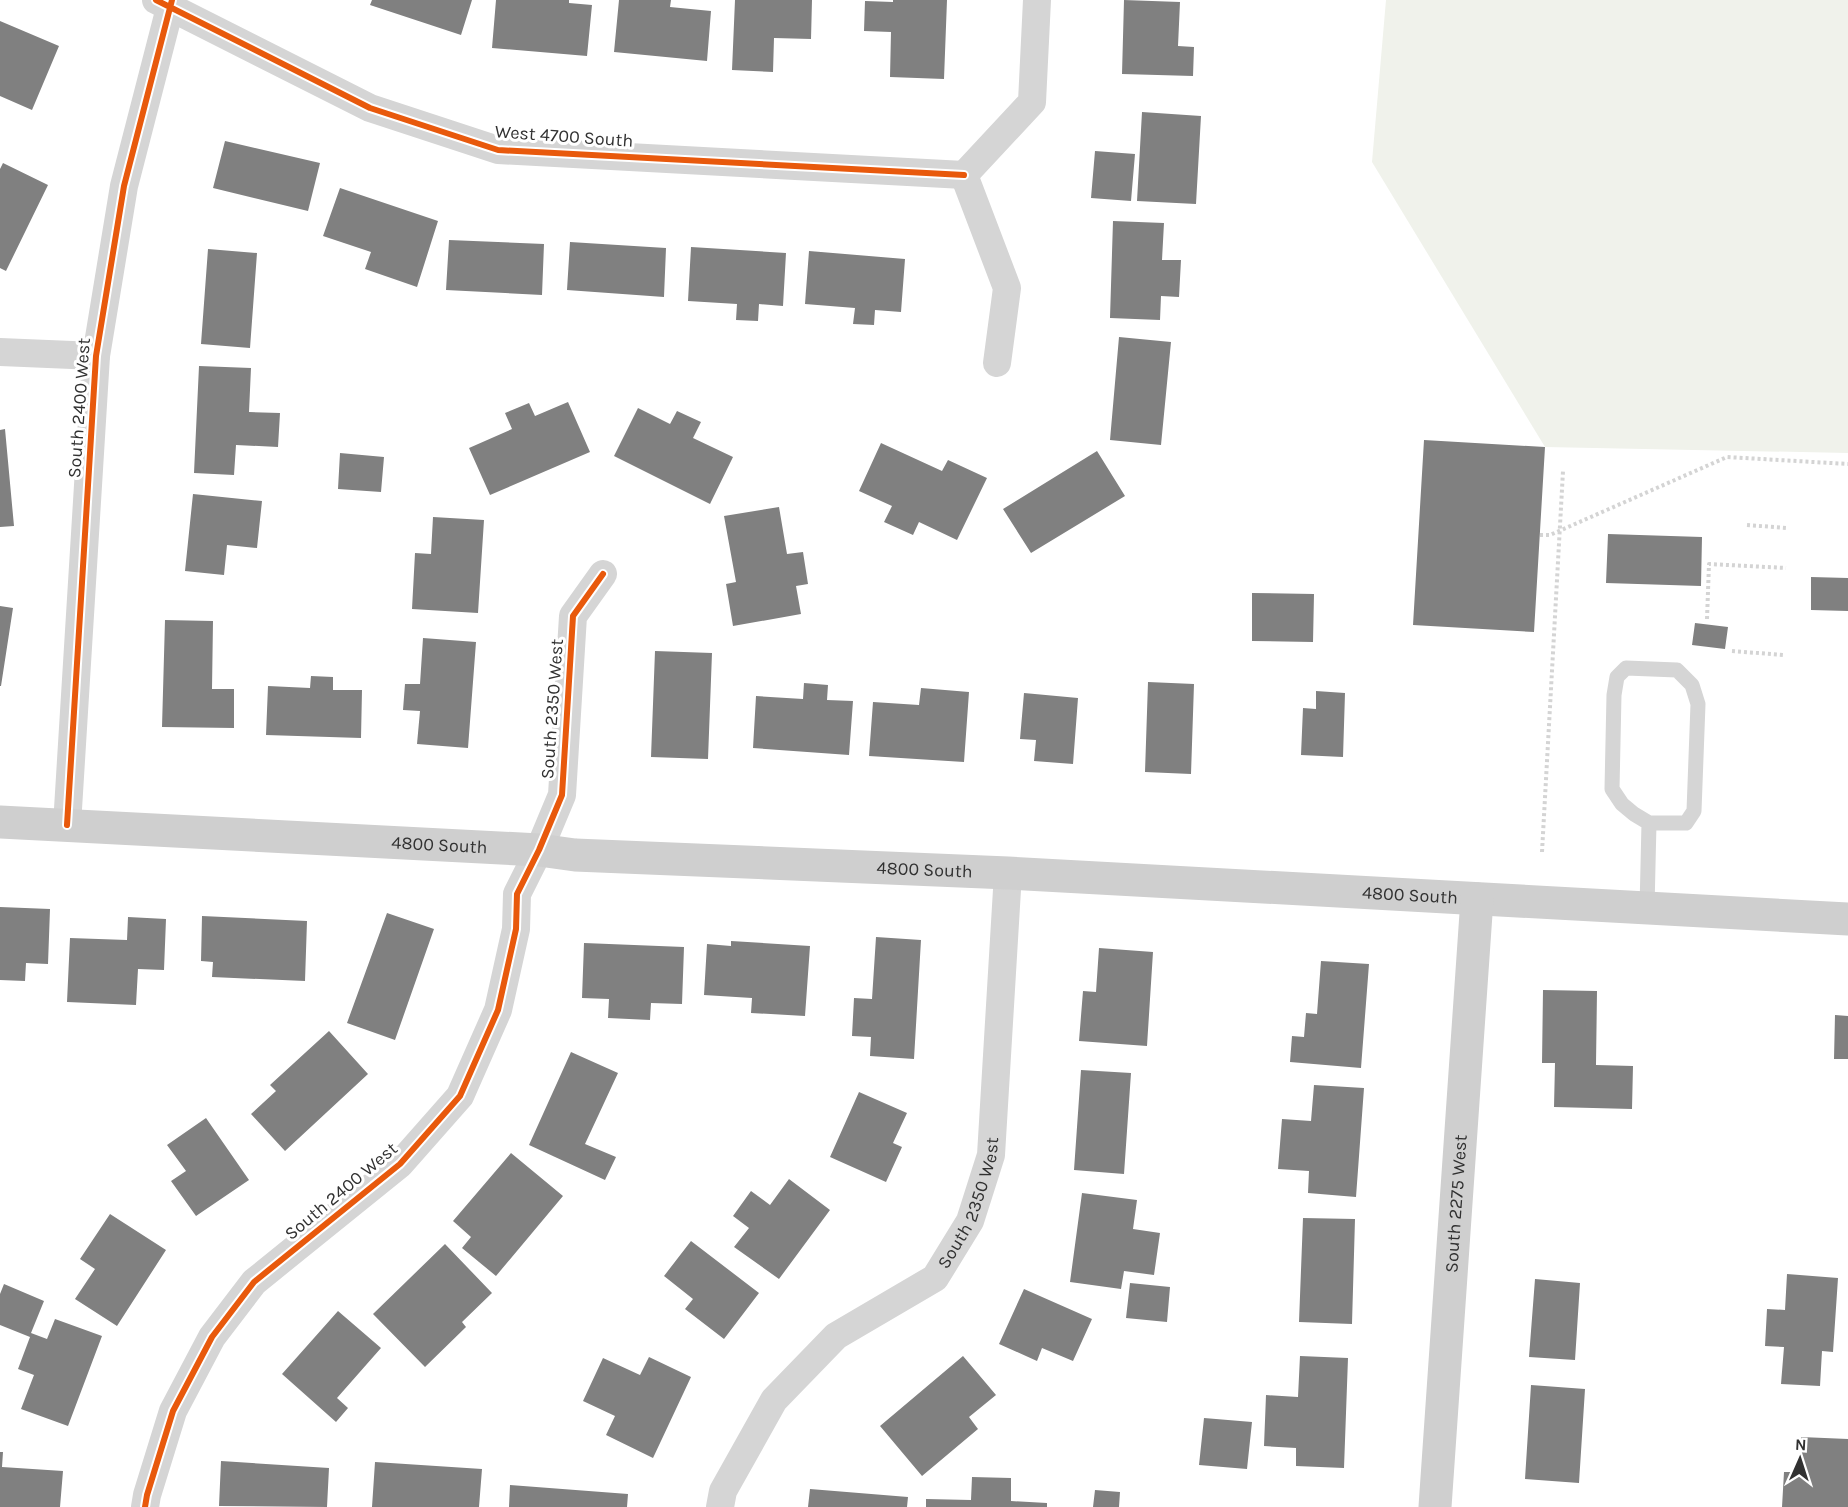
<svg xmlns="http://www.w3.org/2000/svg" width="1848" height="1507" font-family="Karla,sans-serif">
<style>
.green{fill:#f0f2eb}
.building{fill:#808080}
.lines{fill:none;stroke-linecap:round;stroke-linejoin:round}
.path{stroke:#d4d4d4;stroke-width:4;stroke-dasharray:3 3;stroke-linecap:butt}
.lane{stroke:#d5d5d5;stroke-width:15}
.street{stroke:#d5d5d5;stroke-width:28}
.secondary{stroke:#cfcfcf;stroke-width:33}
.cycleway-casing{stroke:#fff;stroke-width:10}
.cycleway{stroke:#e8590c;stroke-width:6}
.labels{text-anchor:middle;stroke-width:6;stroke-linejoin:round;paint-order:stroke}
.street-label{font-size:18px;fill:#313131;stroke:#fff}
</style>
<rect width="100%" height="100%" fill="#fff"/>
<path class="green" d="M1386,0H1848V453L1545,447L1372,162Z"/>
<path class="building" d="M372,0H472L461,35L370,5Z
M496,0H569V3L592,5L587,56L492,48Z
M619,0H671L670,7L711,11L707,61L614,52Z
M735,0H812L811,39L774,38L773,72L732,70Z
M893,0H947L944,79L890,77L891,32L864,31L865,1L893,2Z
M1124,0L1180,2L1178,46L1194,47L1193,76L1122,74Z
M0,21L59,46L32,110L0,96Z
M1142,112L1201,116L1196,204L1137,201Z
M225,141L320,163L308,211L213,188Z
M1095,151L1135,154L1131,201L1091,198Z
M3,163L48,185L6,271L0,268V169Z
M340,188L438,221L417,287L365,269L371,252L323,236Z
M1113,221L1164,223L1162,260H1181L1179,297L1161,296L1160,320L1110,318Z
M449,240L544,244L542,295L446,290Z
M570,242L666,248L664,297L567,290Z
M691,247L786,253L783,306L759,304L758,321L736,320L737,304L688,301Z
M208,249L257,253L250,348L201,344Z
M809,251L905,259L901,312L875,310L874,325L853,324L855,308L805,304Z
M1119,337L1171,342L1161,445L1110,440Z
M199,366L251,368L249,412L280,413L278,447L236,445L234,475L194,473Z
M568,402L590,452L490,495L469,448L512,429L505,413L529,403L535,416Z
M638,408L670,424L677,411L701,422L693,438L733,457L710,504L614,456Z
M5,429L14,526L0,527V430Z
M1424,440L1545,447L1534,632L1413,625Z
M881,443L942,471L948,460L987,478L957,540L919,522L913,535L884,522L892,506L859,491Z
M1097,451L1125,496L1031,553L1003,509Z
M340,453L384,457L381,492L338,489Z
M193,494L262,501L257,548L227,545L224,575L185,571Z
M779,507L787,554L803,552L808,584L796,586L801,614L733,626L726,584L736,582L724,516Z
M433,517L484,520L478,613L412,609L415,553L431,554Z
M1608,534L1702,537L1701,586L1606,583Z
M1811,577L1848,578V611L1811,610Z
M1252,593L1314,594L1313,642L1252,641Z
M0,606L13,608L1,686H0Z
M165,620L213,621L212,689H234V728L162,727Z
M1695,623L1728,627L1725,649L1692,645Z
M423,638L476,642L468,748L417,744L420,711L403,710L405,684H420Z
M655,651L712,653L708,759L651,757Z
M311,676L333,677V690H362L361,738L266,735L268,686L310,688Z
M1148,682L1194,684L1191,774L1145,772Z
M804,683L828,685L827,700L853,701L849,755L753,748L756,696L803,699Z
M921,688L969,692L964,762L869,756L873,702L919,705Z
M1316,691L1345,693L1343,757L1301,755L1303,708L1316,709Z
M1024,693L1078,698L1073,764L1034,761L1036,740L1020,739Z
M0,907L50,909L48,964L26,963L25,981L0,980Z
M387,913L434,929L395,1040L347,1023Z
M202,916L307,921L305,981L212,977L213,962L201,961Z
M128,917L166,919L164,970L138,969L136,1005L67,1002L70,938L127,940Z
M876,937L921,940L914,1059L870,1056L871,1037L852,1036L854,998L872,999Z
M731,941L810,946L805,1016L751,1013L752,998L704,995L707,944L731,946Z
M584,943L684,947L682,1004L651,1003L650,1020L608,1018L609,999L582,998Z
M1099,948L1153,952L1147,1046L1079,1041L1083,991L1096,992Z
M1321,961L1369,964L1361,1068L1290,1062L1292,1036L1304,1037L1306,1013L1317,1014Z
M1543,990L1597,991L1596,1065L1633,1066L1632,1109L1554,1107L1555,1063H1542Z
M1835,1015L1848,1016V1059H1834Z
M329,1031L368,1074L285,1151L251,1114L276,1091L270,1085Z
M571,1052L618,1073L585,1144L616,1157L605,1180L529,1145Z
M1081,1070L1131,1073L1124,1174L1074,1170Z
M1314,1085L1364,1088L1356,1197L1308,1193L1309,1171L1278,1169L1282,1119L1311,1121Z
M859,1092L907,1113L893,1143L902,1147L886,1182L830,1157Z
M206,1118L249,1180L196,1216L171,1181L186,1171L167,1145Z
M511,1153L563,1196L496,1276L462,1248L471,1237L453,1221Z
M789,1179L830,1210L779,1279L734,1247L749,1228L733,1216L751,1191L770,1205Z
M1082,1193L1137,1200L1133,1229L1160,1233L1154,1275L1124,1271L1121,1289L1070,1282Z
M110,1214L166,1250L117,1326L75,1299L95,1269L80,1259Z
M1303,1218L1355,1219L1352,1324L1299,1322Z
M691,1241L759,1293L724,1339L685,1309L693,1299L664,1276Z
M445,1244L492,1293L462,1322L466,1327L425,1367L373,1314Z
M1787,1274L1838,1278L1833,1352L1822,1351L1820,1386L1781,1384L1784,1347L1765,1346L1767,1309L1785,1310Z
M1535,1279L1580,1283L1575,1360L1529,1357Z
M1130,1283L1170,1287L1167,1322L1126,1318Z
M4,1284L44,1301L31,1333L47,1339L55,1319L102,1336L68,1426L21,1409L34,1375L18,1369L30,1337L0,1325V1294Z
M1024,1289L1092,1319L1073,1361L1042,1348L1037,1361L999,1344Z
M338,1311L381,1348L337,1398L348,1408L336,1422L282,1374Z
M963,1356L996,1395L969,1417L978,1429L922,1476L880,1426Z
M1300,1356L1348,1358L1344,1468L1296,1466V1448L1264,1446L1266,1395L1298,1397Z
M649,1357L691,1377L653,1458L606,1435L615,1416L583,1401L603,1358L640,1375Z
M1531,1385L1585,1389L1579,1483L1525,1479Z
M1204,1418L1252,1422L1247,1469L1199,1465Z
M1801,1437L1848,1439V1507H1782L1784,1472H1800Z
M0,1452H3L2,1467L63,1471L60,1507H0Z
M221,1461L329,1468L327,1507L219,1506Z
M375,1462L482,1469L479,1507H372Z
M972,1477L1011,1478V1501L1047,1503V1507H926V1499L971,1500Z
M510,1485L628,1494L627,1507H509Z
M810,1489L908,1497L907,1507H808Z
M1095,1490L1120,1492L1119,1507H1093Z"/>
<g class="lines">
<path class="path" d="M1747,525L1787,528
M1540,535H1550L1727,457L1848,464
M1707,619L1709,564L1786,568
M1732,651L1783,655
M1542,852L1563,471"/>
<path class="lane" d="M1626,668L1677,670L1692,685L1698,704L1694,811L1686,823H1649L1634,814L1622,804L1612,789L1614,695L1617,677Z
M1647,908L1649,823"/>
<g class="street">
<path d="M156,0L370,108L498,150L964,175"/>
<path d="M0,352L96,356"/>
<path d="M997,363L1007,288L964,175L1032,102L1037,0"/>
<path d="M67,825L96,356L124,186L172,0"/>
<path d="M145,1507L147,1495L173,1411L212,1337L254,1282L400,1164L460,1096L498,1010L516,929L517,894L539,850L562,795L573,616L603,574"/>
<path id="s1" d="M720,1507L723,1491L774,1400L836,1336L935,1278L970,1221L991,1155L1008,873"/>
</g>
<g class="secondary">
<path id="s2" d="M0,822L539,850L575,855L1008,873L1848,919"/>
<path id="s3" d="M1435,1507L1477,899"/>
</g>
<g class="cycleway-casing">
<path id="cycleway" d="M156,0L370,108L498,150L964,175
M67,825L96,356L124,186L172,0
M145,1507L147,1495L173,1411L212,1337L254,1282L400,1164L460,1096L498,1010L516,929L517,894L539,850L562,795L573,616L603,574"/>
</g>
<use href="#cycleway" class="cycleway"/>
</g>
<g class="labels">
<g class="street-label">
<text transform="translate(564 136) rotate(4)" y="6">West 4700 South</text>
<text transform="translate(79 408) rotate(-86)" y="6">South 2400 West</text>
<text transform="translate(552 709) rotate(-86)" y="6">South 2350 West</text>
<text dy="6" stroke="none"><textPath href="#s2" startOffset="440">4800 South</textPath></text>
<text dy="6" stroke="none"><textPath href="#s2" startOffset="926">4800 South</textPath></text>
<text dy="6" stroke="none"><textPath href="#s2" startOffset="1412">4800 South</textPath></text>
<text transform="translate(341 1191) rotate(-40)" y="6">South 2400 West</text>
<text dy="6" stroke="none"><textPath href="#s1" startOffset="408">South 2350 West</textPath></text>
<text dy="6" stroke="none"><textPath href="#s3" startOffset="304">South 2275 West</textPath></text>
</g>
</g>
<g transform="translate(1800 1459) rotate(3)" stroke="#ffffff" stroke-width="4.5" paint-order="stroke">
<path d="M0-4.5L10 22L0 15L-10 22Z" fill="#313131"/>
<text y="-9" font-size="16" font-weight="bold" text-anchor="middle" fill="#313131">N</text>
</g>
</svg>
